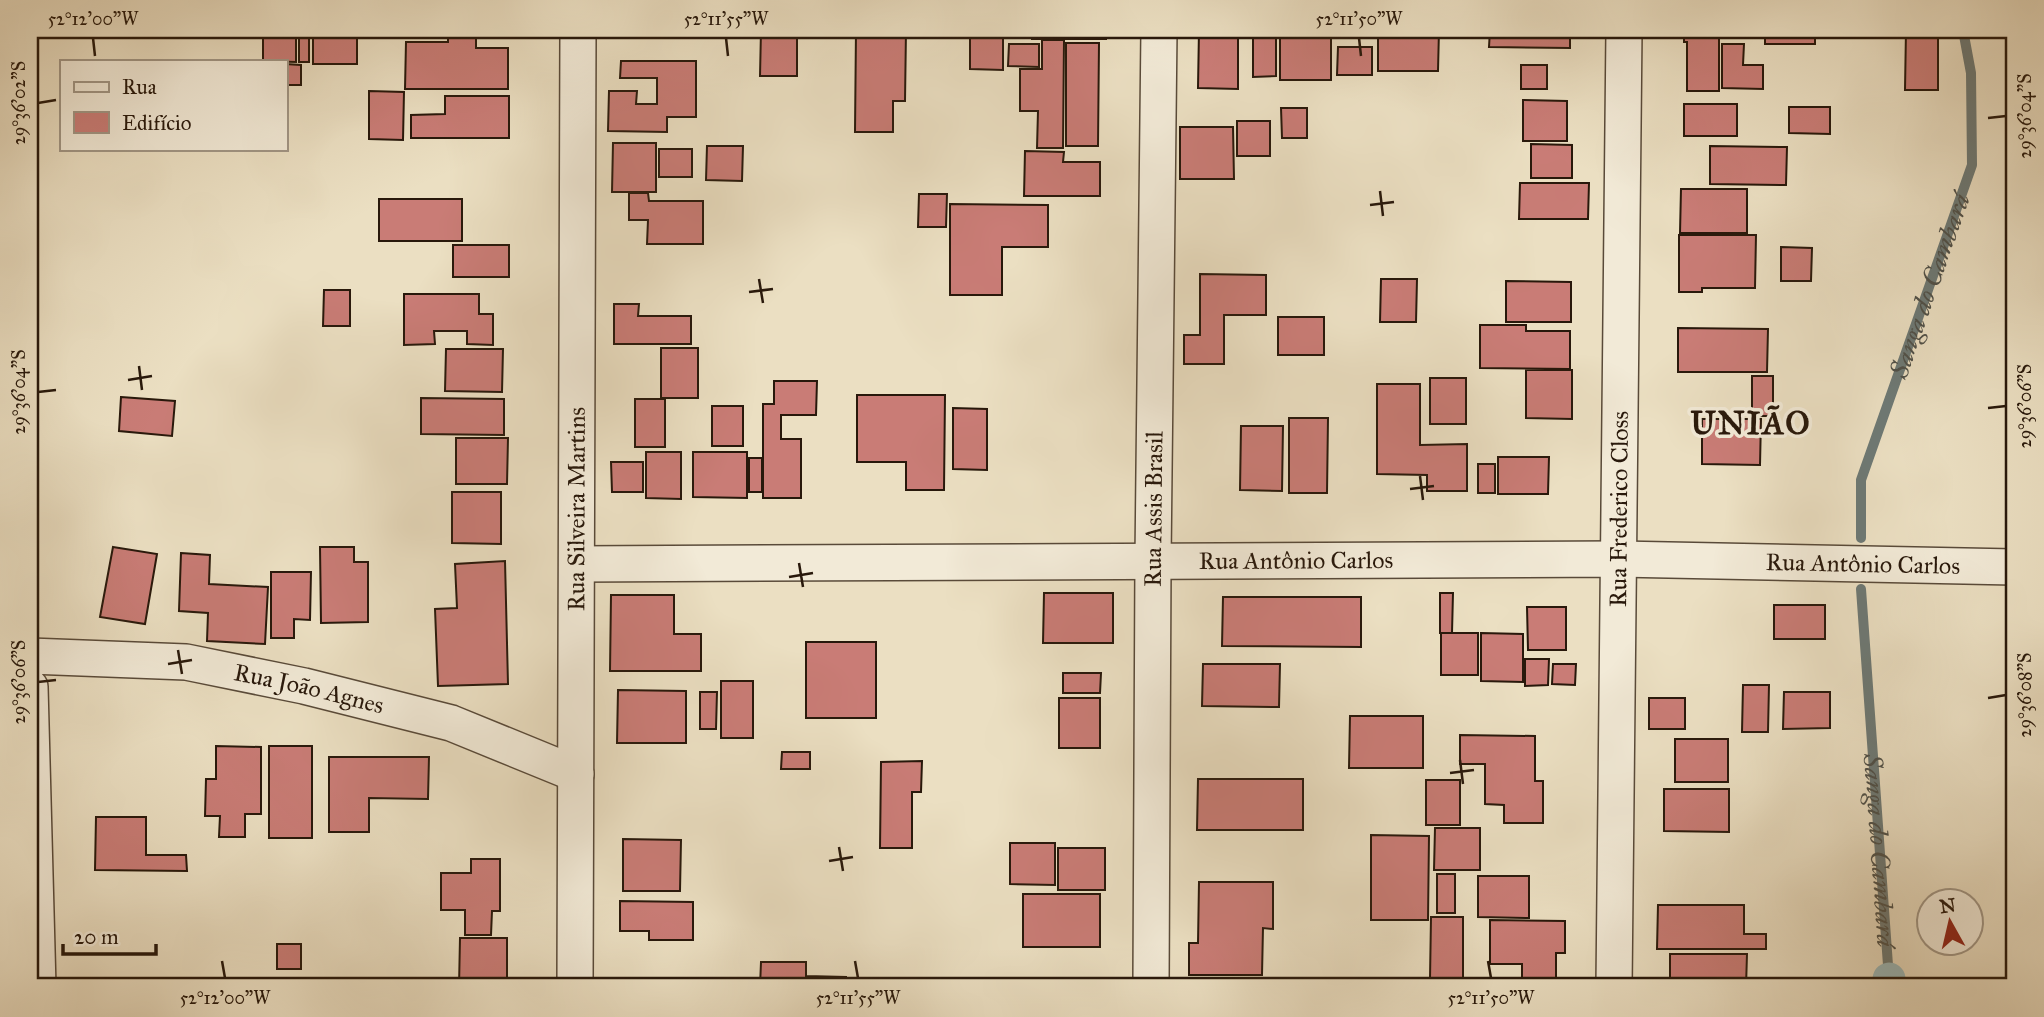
<svg xmlns="http://www.w3.org/2000/svg" width="2044" height="1017" font-family="'IM FELL Great Primer',serif">
<style>
.lines{fill:none;stroke-linecap:round;stroke-linejoin:round}
.stream{stroke:#6d7975;stroke-width:10}
.canal{stroke:#9bbabc;stroke-width:33}
.building{fill:#c97c76;stroke:#28180b;stroke-width:2}
.minor-casing{stroke:#594a39;stroke-width:38}
.minor{stroke:#f2ead7;stroke-width:35}
.ticks{fill:none;stroke:#28180b;stroke-width:2.5}
.labels{text-anchor:middle;stroke-width:7;stroke-linejoin:round;paint-order:stroke}
.street-label{font-size:24px;fill:#28180b;stroke:#f2ead7}
.water-label{font-size:26px;font-style:italic;fill:#505149;stroke:#f2ead7}
.district-label{font-size:32px;font-weight:bold;letter-spacing:2px;fill:#28180b;stroke:#f2ead7}
.neatline{fill:none;stroke:#28180b;stroke-width:2.5}
.ticks-label{font-size:18px;text-anchor:middle;fill:#28180b}
</style>
<rect width="100%" height="100%" fill="#ebdfc2"/>
<filter id="stains"><feTurbulence type="fractalNoise" baseFrequency=".00286" numOctaves="4"/><feColorMatrix values="0 0 0 0 .2 0 0 0 0 .09 0 0 0 0 .02 0 0 0 .5 -.17"/></filter>
<radialGradient id="worn" r=".72"><stop offset=".6" stop-color="#630" stop-opacity="0"/><stop offset="1" stop-color="#630" stop-opacity=".3"/></radialGradient>
<g class="lines">
<g class="stream">
<path id="s1" d="M1861,538V480L1972,165L1971,73L1963,30"/>
<path id="s2" d="M1861,589L1889,979"/>
</g>
<path class="canal" d="M1889,979L1890,987"/>
</g>
<path class="building" d="M263,30H296V62L263,61Z
M299,30H309V62H299Z
M313,30H357V64H313Z
M426,30H509V36H426Z
M761,30L797,31V76H760Z
M856,30H906L905,101H893V132H855Z
M970,30H1003V70L970,69Z
M1032,30H1106V39H1032Z
M1199,30H1238V89L1198,88Z
M1253,30H1276V76L1253,77Z
M1280,30H1331V80H1280Z
M1378,30H1439L1438,71H1378Z
M1490,30H1570V48L1489,47Z
M1684,30H1730V37H1719V91H1687V42H1684Z
M1765,30H1815V44H1765Z
M1906,30H1938V90H1905Z
M448,36H476V48H508V89H405L406,42H448Z
M1042,40H1064L1063,148H1037L1038,111H1020V69H1042Z
M1066,43H1099L1098,146H1066Z
M1009,44H1039V67L1008,66Z
M1722,44H1744L1743,65H1763V89L1722,88Z
M1338,47H1372V75H1337Z
M621,61H696V117H667V132L608,131L609,91H637L636,104H657V78H620Z
M285,64L301,65V85H285Z
M1521,65H1547V89H1521Z
M369,91L404,92L403,140L369,139Z
M445,96H509V138H411V115L445,114Z
M1523,100L1567,101V141H1523Z
M1684,104H1737V136H1684Z
M1789,107H1830V134L1789,133Z
M1281,108H1307V138H1282Z
M1237,121H1270V156H1237Z
M1180,127H1233L1234,179H1180Z
M613,143H656V192H612Z
M1531,144L1572,145V178H1531Z
M707,146H743L742,181L706,180Z
M1710,146L1787,147L1786,185L1710,184Z
M659,149H692V177H659Z
M1025,151L1064,152L1063,162H1100V196H1024Z
M1520,183H1589L1588,219H1519Z
M1681,189H1747V233H1680Z
M629,193H648L649,201H703V244H647L648,220H629Z
M919,194H947L946,227H918Z
M379,199H462V241H379Z
M950,204L1048,205V247H1002V295H950Z
M1679,235H1756L1755,288H1702V292H1679Z
M453,245H509V277H453Z
M1781,247L1812,248L1811,281H1781Z
M1200,274L1266,275V315H1224V364H1184V335H1200Z
M1381,279H1417L1416,322H1380Z
M1506,281L1571,282V322H1506Z
M324,290H350V326H323Z
M404,294H479V314H493V345L467,344V331H434L435,344L404,345Z
M614,304H639L638,316H691V344H614Z
M1278,317H1324V355H1278Z
M1480,325H1526V331H1570V369L1480,368Z
M1678,328L1768,329L1767,372H1678Z
M661,348H698V398H661Z
M446,349H503L502,392L445,391Z
M1526,370H1572V419L1526,418Z
M1752,376H1773V416H1752Z
M1430,378H1466V424H1430Z
M774,381H817L816,415H781V439H801V498H763V404H774Z
M1377,384H1420V445L1467,444V491H1427V475L1377,474Z
M857,395H945L944,490H906V462H857Z
M121,397L175,401L172,436L119,431Z
M421,398L504,399V435L421,434Z
M635,399H665V447H635Z
M712,406H743V446H712Z
M953,408L987,409V470L953,469Z
M1289,418H1328L1327,493H1289Z
M1702,419H1761L1760,465L1702,464Z
M1241,426H1283L1282,491L1240,490Z
M456,438H508L507,484H456Z
M646,452H681V499L646,498Z
M693,452H747V498L693,497Z
M1498,457H1549L1548,494H1498Z
M749,458H762V492H749Z
M611,462H643V492H612Z
M1478,464H1495V493H1478Z
M452,492H501V544L452,543Z
M113,547L157,554L145,624L100,617Z
M320,547H354V562H368V622L321,623Z
M181,553L210,555L209,584L268,587L265,644L207,641L208,613L179,611Z
M505,561L508,684L438,686L435,609L457,608L455,564Z
M271,572H311L310,620L294,619V638H271Z
M1044,593H1113V643H1043Z
M1440,593H1453L1452,633H1440Z
M611,595H674V634H701V671H610Z
M1223,597H1361V647L1222,646Z
M1774,605H1825V639H1774Z
M1527,607H1566V650H1528Z
M1441,633H1478V675H1441Z
M1481,633L1523,634V682L1481,681Z
M806,642H876V718H806Z
M1525,659H1549L1548,685L1525,686Z
M1203,664H1280L1279,707L1202,706Z
M1553,664H1576L1575,685L1552,684Z
M1063,673H1101L1100,693H1063Z
M721,681H753V738H721Z
M1743,685H1769L1768,732H1742Z
M618,690L686,691V743H617Z
M700,692H717L716,729H700Z
M1784,692H1830V728L1783,729Z
M1059,698H1100V748H1059Z
M1649,698H1685V729H1649Z
M1350,716H1423V768H1349Z
M1460,735L1535,736V781H1543V823H1504V805L1485,804V764H1460Z
M1675,739H1728V782H1675Z
M216,746L261,747V814H245V837H219L220,816H205L206,779H216Z
M269,746H312V838H269Z
M782,752H810V769H781Z
M329,757H429L428,799L369,798V832H329Z
M922,761L921,792H912V848H880L881,762Z
M1198,779H1303V830H1197Z
M1426,780H1460V825H1426Z
M1664,789H1729V832L1664,831Z
M96,817H146V855H186L187,871L95,870Z
M1435,828H1480V870H1434Z
M1371,835L1429,836L1428,920H1371Z
M623,839L681,840L680,891H623Z
M1010,843H1055V885L1010,884Z
M1058,848H1105V890H1058Z
M471,859H500V911H492L491,935H465V910H441V873H471Z
M1437,874H1455V913H1437Z
M1478,876H1529V918L1478,917Z
M1199,882H1273V929L1263,928L1262,975H1189V943H1198Z
M1023,894H1100V947H1023Z
M620,901L693,902V940H649V931H620Z
M1658,905H1744V934H1766V949H1657Z
M1431,917H1463V979H1430Z
M1490,920L1565,921V953H1556V980H1522V964H1490Z
M460,938H507V987H459Z
M277,944H301V969H277Z
M1670,954H1747L1746,987H1670Z
M761,962H806V976L846,977V987H760Z
M89,979H116V987H89Z
M616,982L661,983L660,987H616Z"/>
<g class="lines">
<g class="minor-casing">
<g id="minor">
<path id="s3" d="M577,564L1619,559L2014,567"/>
<path id="s4" d="M30,656L186,662L304,686L451,723L576,774"/>
<path d="M30,687L38,987"/>
<path id="s5" d="M575,987L578,30"/>
<path id="s6" d="M1151,987L1153,560L1159,30"/>
<path id="s7" d="M1614,987L1624,30"/>
</g>
</g>
<use href="#minor" class="minor"/>
</g>
<path class="ticks" d="M93,38L95,56M726,38L728,56M1359,38L1361,56M38,103L56,100M1988,118L2006,116M1380,191L1383,216M1370,205L1394,202M759,279L763,303M749,292L773,289M139,366L142,390M128,380L152,376M38,392L56,390M1988,408L2006,406M1420,476L1423,500M1410,489L1434,486M799,563L803,587M789,577L813,573M178,650L182,674M168,664L192,660M38,682L56,680M1988,698L2006,695M1460,760L1463,784M1450,773L1474,770M839,847L843,871M829,861L853,857M222,961L225,978M855,961L858,978M1488,961L1491,978"/>
<g class="labels">
<g class="street-label">
<text dy="8" stroke="none"><textPath href="#s6" startOffset="478">Rua Assis Brasil</textPath></text>
<text dy="8" stroke="none"><textPath href="#s5" startOffset="478">Rua Silveira Martins</textPath></text>
<text dy="8" stroke="none"><textPath href="#s7" startOffset="478">Rua Frederico Closs</textPath></text>
<text dy="8" stroke="none"><textPath href="#s3" startOffset="719">Rua Antônio Carlos</textPath></text>
<text dy="8" stroke="none"><textPath href="#s3" startOffset="1286">Rua Antônio Carlos</textPath></text>
<text dy="8" stroke="none"><textPath href="#s4" startOffset="282">Rua João Agnes</textPath></text>
</g>
<g class="water-label">
<text dy="9" stroke="none"><textPath href="#s1" startOffset="264">Sanga do Cambará</textPath></text>
<text dy="9" stroke="none"><textPath href="#s2" startOffset="262">Sanga do Cambará</textPath></text>
</g>
<g class="district-label">
<text x="1751" y="434">UNIÃO</text>
</g>
</g>
<rect width="2044" height="1017" fill="none" stroke="#ebdfc2" stroke-width="77"/>
<rect x="60" y="60" width="228" height="91" fill="#f2ead7" stroke="#a19685" stroke-width="2"/>
<rect x="74" y="82" width="35" height="10" fill="#f2ead7" stroke="#a19685" stroke-width="2"/>
<text x="122" y="94" font-size="21" fill="#28180b">Rua</text>
<rect x="74" y="112" width="35" height="21" fill="#c97c76" stroke="#a19685" stroke-width="2"/>
<text x="122" y="130" font-size="21" fill="#28180b">Edifício</text>
<g transform="translate(1950 922) rotate(352)"><circle r="33" fill="#f2ead7" stroke="#a19685" stroke-width="2"/>
<path d="M0-5L12 26L0 18L-12 26Z" fill="#8f2418"/>
<text y="-10" font-size="19" font-weight="bold" text-anchor="middle" fill="#28180b">N</text>
</g>
<path d="M63 944v10h93v-10" fill="none" stroke="#28180b" stroke-width="3.5"/>
<text x="74" y="944" font-size="21" fill="#28180b" stroke="#f2ead7" stroke-width="5" paint-order="stroke">20 m</text>
<rect x="38" y="38" width="1968" height="940" class="neatline"/>
<g class="ticks-label">
<text x="93" y="25">52°12'00"W</text>
<text x="726" y="25">52°11'55"W</text>
<text x="1359" y="25">52°11'50"W</text>
<text transform="translate(19 103) rotate(-90)" y="6">29°36'02"S</text>
<text transform="translate(2025 116) rotate(-90)" y="6">29°36'04"S</text>
<text transform="translate(19 392) rotate(-90)" y="6">29°36'04"S</text>
<text transform="translate(2025 406) rotate(-90)" y="6">29°36'06"S</text>
<text transform="translate(19 682) rotate(-90)" y="6">29°36'06"S</text>
<text transform="translate(2025 695) rotate(-90)" y="6">29°36'08"S</text>
<text x="225" y="1004">52°12'00"W</text>
<text x="858" y="1004">52°11'55"W</text>
<text x="1491" y="1004">52°11'50"W</text>
</g>
<rect width="100%" height="100%" filter="url(#stains)"/>
<rect width="100%" height="100%" fill="url(#worn)"/>
</svg>
